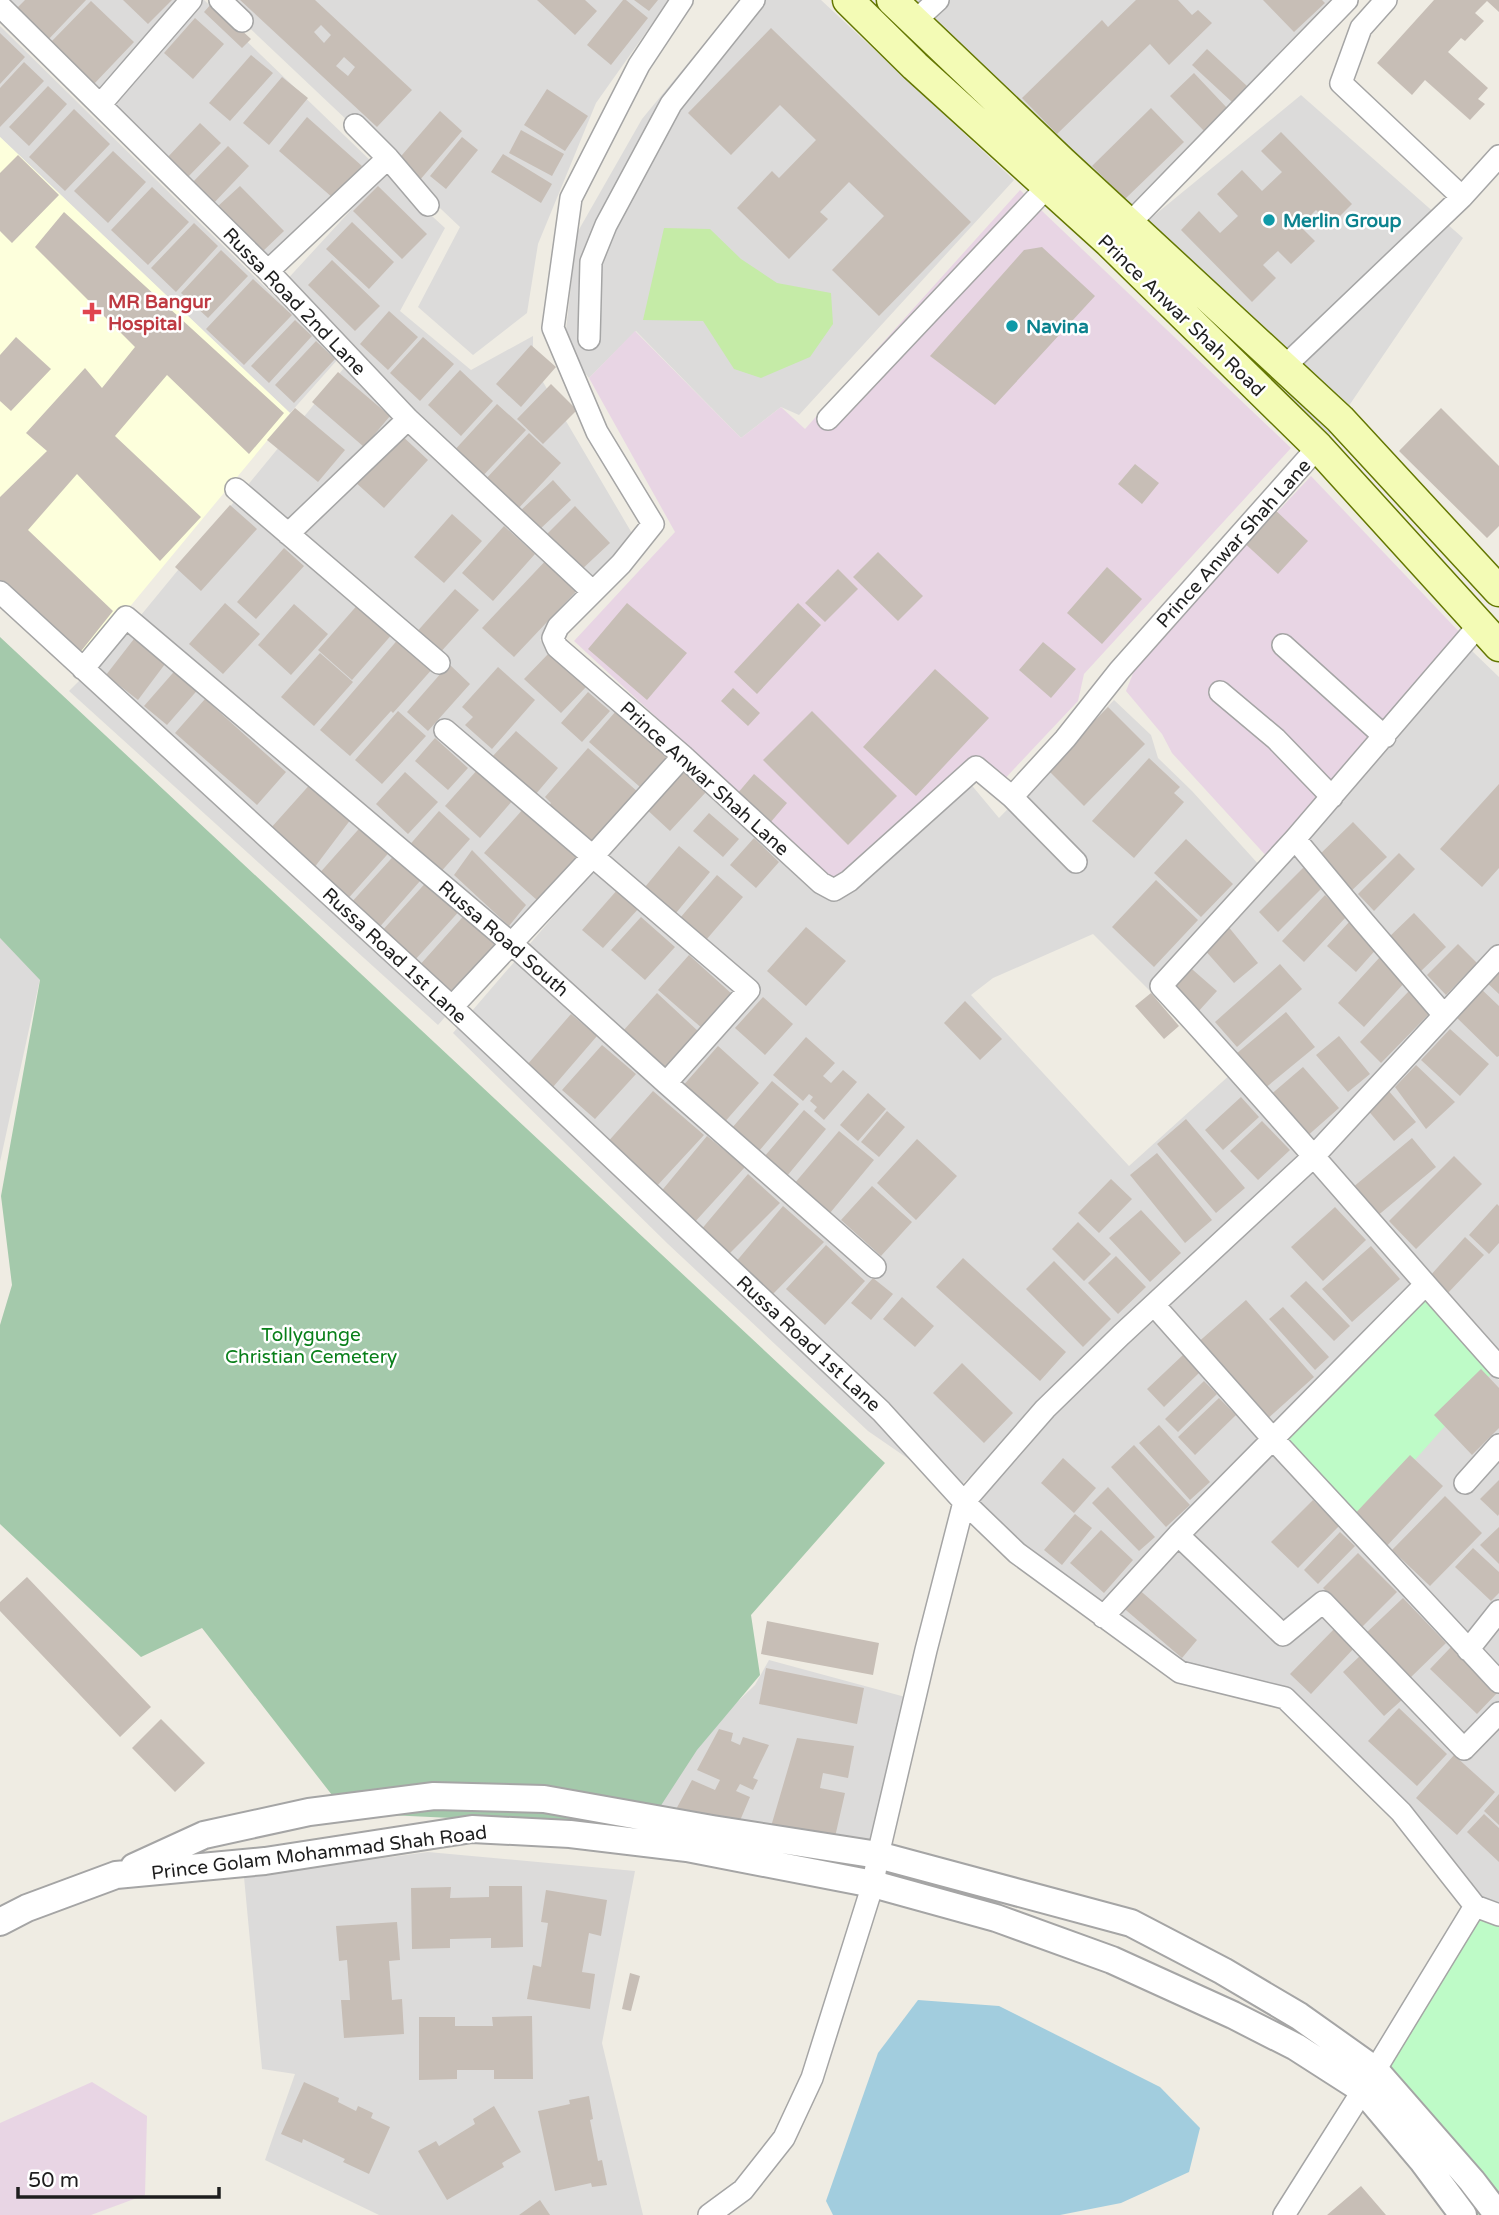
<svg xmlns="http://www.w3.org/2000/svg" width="1499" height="2215" font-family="'Varela Round',sans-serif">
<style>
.residential{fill:#dcdbda}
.industrial{fill:#e8d5e4}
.education{fill:#fdffdc}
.grass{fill:#c5eba7}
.cemetery{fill:#a4c9ab}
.park{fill:#befbc7}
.water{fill:#a2cdde}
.building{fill:#c7beb6;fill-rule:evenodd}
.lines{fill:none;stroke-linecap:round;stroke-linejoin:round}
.minor-casing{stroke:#a5a5a5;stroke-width:24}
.tertiary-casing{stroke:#a5a5a5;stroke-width:30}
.secondary-casing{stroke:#647702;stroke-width:33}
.minor{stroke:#fff;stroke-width:21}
.tertiary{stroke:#fff;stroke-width:26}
.secondary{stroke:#f3fbb5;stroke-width:30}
.culture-dot{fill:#0f9aa8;stroke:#fff;stroke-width:2.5}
.health-dot{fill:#e0444e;stroke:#fff;stroke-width:2.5}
.labels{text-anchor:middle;stroke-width:5;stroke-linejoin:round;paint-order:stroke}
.culture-label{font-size:19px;font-weight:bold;fill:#0d838f;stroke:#fff;text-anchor:start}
.health-label{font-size:19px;font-weight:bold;fill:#be3a42;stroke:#fff;text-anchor:start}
.street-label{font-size:19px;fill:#1e1e1e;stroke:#fff}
.park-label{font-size:19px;fill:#087f19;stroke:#fff}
</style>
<rect width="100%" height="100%" fill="#efece3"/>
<path class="residential" d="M0,0H204L374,164L268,271Z
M220,0H669L596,103L538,244L527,313L473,355L418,307L460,227Z
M740,0H821L1014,180L799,415L781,407L741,438L636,331L589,378L564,347L577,233L642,119Z
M893,0H1339L1122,227Z
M0,26L338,359L290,413L0,137Z
M1301,95L1463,238L1327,438L1123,241Z
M385,173L445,228L400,311L471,370L533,336V365L633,535L540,640L675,756L438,1025L69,691L123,637L353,357L283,284Z
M1471,650L1499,677V946L1313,1152L1172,987Z
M1114,700L1151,735L1158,758L1192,791L1261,867L1151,992L1093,934L993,978L971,995L1129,1166L1232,1073L1302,1157L1137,1313L955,1491L868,1431L668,1244L453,1033L683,766L835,901L969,782L999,818Z
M0,938L40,979L0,1162Z
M1499,960V1370L1311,1160Z
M1313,1166L1416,1282L1104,1607L966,1501L1150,1315Z
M1492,1373L1499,1380V1906L1477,1898L1286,1692L1179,1664L1107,1615L1274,1449Z
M769,1660L909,1698L870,1873L643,1819L699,1739L755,1685Z
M428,1852L635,1871L602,2043L643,2215H379L265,2160L295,2074L262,2069L244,1877Z"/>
<path class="industrial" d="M1020,190L1291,448L1084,674L1078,701L997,787L972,763L832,880L574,641L675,532L589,378L635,331L741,438L781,407L805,429Z
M1311,476L1465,638L1269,859L1172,753L1162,734L1126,691L1138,661Z
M92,2082L147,2116L145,2195L91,2215H0V2123Z"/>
<path class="education" d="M0,137L290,413L123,615L81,661L0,586Z"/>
<path class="grass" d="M664,228L710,229L741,259L777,283L831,293L833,324L810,357L761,378L734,369L703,321L643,320Z"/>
<path class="cemetery" d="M0,637L885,1463L751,1615L760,1675L697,1750L647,1827L346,1813L202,1628L141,1657L0,1524V1325L12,1285L1,1196L40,980L0,938Z"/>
<path class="park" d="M1426,1293L1492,1373L1359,1523L1282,1438Z
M1482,1913L1499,1921V2215H1449L1366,2105Z"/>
<path class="water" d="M918,2000L999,2006L1160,2087L1200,2128L1189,2172L1121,2203L1060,2215H833L826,2201L878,2053Z"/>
<path class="building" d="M25,0H86L46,42L14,11Z
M123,0H172L148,24Z
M240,0H315L412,90L377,127ZM321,25L331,35L324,43L314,32ZM344,57L355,67L348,76L336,66Z
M537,0H585L597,11L575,35Z
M623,0H626L648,18L611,65L587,45Z
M634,0H658L649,11Z
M1136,0H1178L1192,15L1198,10L1212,23L1169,65L1150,44L1057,134L1022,98L1102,20L1108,27Z
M1263,0H1322L1325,3L1294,32Z
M1434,0H1499V12L1487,1L1475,13L1484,21L1465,41L1461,38L1448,52L1488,88L1478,99L1485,104L1470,120L1425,80L1412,95L1377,63Z
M91,1L134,42L93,85L50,43Z
M212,3L251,39L242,48L204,12Z
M195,18L224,44L193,79L164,53Z
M771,28L971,222L879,316L832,270L884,216L849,182L820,212L828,219L789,259L737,208L772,171L779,178L816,140L780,105L731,155L688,113Z
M0,33L25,57L0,84Z
M1207,49L1247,86L1232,102L1192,65Z
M251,55L273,73L230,121L209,103Z
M24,62L44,81L0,127V88Z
M1194,73L1228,109L1205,132L1170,96Z
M282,77L308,98L269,145L243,123Z
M48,86L67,104L29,146L9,127Z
M547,89L588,116L565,151L524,125Z
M1151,108L1184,142L1125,199L1092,166Z
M74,109L110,144L65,191L29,157Z
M440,111L462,131L419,181L396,162Z
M307,117L362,166L333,198L279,151Z
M200,123L221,143L186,179L166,159Z
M521,130L564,154L552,176L509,153Z
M1281,132L1352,204L1331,225L1316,210L1300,226L1315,241L1291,264L1278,251L1263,265L1276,278L1252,302L1181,230L1199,211L1220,233L1238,216L1217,194L1242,170L1262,191L1282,172L1261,151Z
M462,137L478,150L446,189L430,176Z
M228,146L249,166L211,206L190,185Z
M113,151L146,182L108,223L74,191Z
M503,154L552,184L541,203L491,172Z
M18,155L59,195L12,243L0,231V173Z
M240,186L284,231L261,253L217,207Z
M378,186L427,234L402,259L353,211Z
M152,187L189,222L148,265L111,230Z
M64,212L284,413L249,454L167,375L115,436L201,517L160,561L77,474L28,530L113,611L78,655L0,585V497L47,451L26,433L85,368L102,388L135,347L35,247Z
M352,222L394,262L369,289L326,249Z
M194,223L218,246L176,292L151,268Z
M1042,247L1095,296L995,405L930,356L1024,250Z
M221,250L248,276L208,318L181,293Z
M332,260L380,306L355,331L308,285Z
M253,279L292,315L244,365L206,329Z
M389,311L418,337L388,370L360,344Z
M295,320L312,336L269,383L251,366Z
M16,337L51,369L11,411L0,401V355Z
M423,337L454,364L420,401L390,373Z
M316,341L335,359L294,403L275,385Z
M531,345L556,367L521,407L496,384Z
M460,370L493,401L461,436L428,405Z
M338,372L390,416L364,447L312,402Z
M551,384L577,410L543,444L517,419Z
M497,404L526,430L479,480L451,454Z
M295,408L345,450L318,482L267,440Z
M1441,408L1499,466V526L1487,538L1399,451Z
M399,433L428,460L384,508L354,481Z
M529,433L561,463L515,512L483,482Z
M1135,464L1159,483L1142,504L1118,484Z
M553,480L571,500L538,531L519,512Z
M230,505L257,529L201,591L175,567Z
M575,506L610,543L579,572L545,536Z
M1271,506L1308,541L1278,574L1240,539Z
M452,514L482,541L444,583L414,557Z
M504,526L535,554L493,601L462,573Z
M284,548L304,566L256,619L237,602Z
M878,552L923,596L898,621L853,577Z
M550,556L582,585L514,657L482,628Z
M1107,567L1142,599L1102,644L1067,613Z
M838,569L858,589L825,622L805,603Z
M455,589L479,610L437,656L414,635Z
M360,602L394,632L352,680L318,650Z
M225,603L260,634L223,674L189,644Z
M627,603L687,653L647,700L588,649Z
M798,603L821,625L757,694L734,672Z
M294,604L328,634L291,675L258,645Z
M137,635L168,660L138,700L106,675Z
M400,637L434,667L393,713L391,711L350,756L320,730Z
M1043,642L1076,669L1051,698L1019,670Z
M550,652L587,686L561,713L524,679Z
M320,653L353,682L314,726L281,697Z
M449,664L470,684L428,731L407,712Z
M179,666L201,686L167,725L144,706Z
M498,667L535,700L492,749L465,725L473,717L462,707Z
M935,669L989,718L916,796L863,747Z
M733,688L760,713L748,726L721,701Z
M588,692L610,711L582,742L561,723Z
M205,699L286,772L257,805L175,733Z
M1108,707L1145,744L1084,806L1047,769Z
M398,711L426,736L382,784L355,760Z
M616,711L667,757L640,787L589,742Z
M812,711L897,796L848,845L763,760Z
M516,731L558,768L535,795L492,757Z
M435,738L468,768L448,790L415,761Z
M588,748L638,792L591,845L548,807L551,803L545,797Z
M1149,758L1180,787L1174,793L1184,802L1134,858L1092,821Z
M680,768L706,792L670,831L643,806Z
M478,769L513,800L480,838L445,806Z
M405,772L438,802L408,834L376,804Z
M754,774L787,803L770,823L737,794Z
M313,781L351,819L314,868L270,829Z
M1499,784V868L1482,887L1440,849Z
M524,808L578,856L538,901L484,853Z
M439,811L470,839L438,875L407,848Z
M709,813L739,839L723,857L693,831Z
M365,822L394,847L345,902L317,876Z
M1353,822L1387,857L1348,894L1315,859Z
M754,838L779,862L756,888L730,865Z
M1186,839L1233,884L1201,917L1154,873Z
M679,846L710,872L676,913L645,887Z
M400,849L427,873L377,930L349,905Z
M472,850L526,905L509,926L454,875Z
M1399,853L1415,869L1374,911L1358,894Z
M1307,864L1326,884L1278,932L1259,912Z
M717,875L743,897L706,940L680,918Z
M430,878L463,907L414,961L381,932Z
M1156,880L1198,920L1154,967L1112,927Z
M618,889L639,908L603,948L582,930Z
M1325,895L1347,916L1304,962L1282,941Z
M469,910L502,940L451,997L418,967Z
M1414,913L1446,947L1420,972L1388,938Z
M641,917L675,947L645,980L611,950Z
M1350,921L1379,946L1356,972L1327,946Z
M1227,925L1258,963L1234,983L1203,948Z
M806,927L846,961L806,1006L767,971Z
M1458,944L1477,963L1446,995L1427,975Z
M689,955L733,995L703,1029L658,990Z
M1380,957L1406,981L1364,1027L1338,1003Z
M1185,963L1217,991L1197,1013L1166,985Z
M1280,964L1302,989L1237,1047L1215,1022Z
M1499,965V994L1484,980Z
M1478,986L1499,1006V1056L1497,1057L1452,1013Z
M1409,991L1431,1012L1381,1063L1360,1042Z
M657,993L699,1032L665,1069L623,1031Z
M1151,993L1179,1026L1164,1039L1135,1006Z
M763,997L793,1024L765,1055L735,1028Z
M965,1001L1002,1039L980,1060L944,1023Z
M1286,1012L1315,1047L1264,1089L1236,1054Z
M571,1014L597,1036L553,1087L527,1065Z
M1450,1029L1489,1064L1460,1096L1421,1060Z
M1339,1036L1370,1074L1348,1092L1316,1055Z
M806,1037L835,1063L823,1076L831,1083L843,1070L857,1082L824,1120L814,1111L817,1107L810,1101L813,1097L809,1094L803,1101L773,1075Z
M602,1045L636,1074L595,1119L562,1090Z
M718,1046L759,1083L722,1125L681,1088Z
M1416,1065L1455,1102L1426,1129L1395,1087Z
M1303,1067L1339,1108L1305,1138L1268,1097Z
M772,1081L799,1104L759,1151L732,1128Z
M1387,1089L1416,1122L1394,1141L1366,1108Z
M653,1091L704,1135L656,1187L606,1144Z
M868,1093L886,1109L858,1141L840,1125Z
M1241,1097L1259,1117L1223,1150L1205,1130Z
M804,1110L826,1129L787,1176L764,1157Z
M887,1111L905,1127L879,1157L861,1142Z
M1186,1119L1245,1188L1216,1213L1157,1144Z
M1262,1121L1290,1150L1258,1180L1230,1151Z
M839,1131L874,1160L830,1213L794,1184Z
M707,1136L745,1167L693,1224L659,1194Z
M1412,1138L1436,1167L1376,1217L1352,1188Z
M917,1139L957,1176L916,1220L877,1183Z
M1157,1153L1212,1220L1185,1243L1130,1175Z
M1454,1156L1482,1184L1416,1249L1389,1221Z
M748,1174L780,1203L728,1255L700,1231Z
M1111,1179L1132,1199L1099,1233L1078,1213Z
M872,1186L912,1222L881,1256L841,1220Z
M1497,1204L1499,1206V1243L1489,1254L1469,1235Z
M783,1206L824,1242L771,1296L735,1263Z
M1335,1207L1366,1240L1323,1281L1291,1247Z
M1141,1210L1181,1253L1150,1282L1109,1238Z
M1078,1222L1111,1254L1084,1281L1052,1249Z
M1465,1237L1484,1255L1447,1294L1429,1277Z
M826,1245L865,1281L825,1325L786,1289Z
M1371,1246L1400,1279L1352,1322L1322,1289Z
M1116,1256L1146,1287L1118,1314L1088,1283Z
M963,1258L1066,1352L1040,1381L936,1287Z
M1054,1261L1111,1319L1083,1347L1026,1289Z
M873,1278L893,1294L871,1320L851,1303Z
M1306,1281L1350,1326L1334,1341L1290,1296Z
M902,1297L934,1326L915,1347L883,1319Z
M1246,1300L1314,1377L1264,1422L1195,1345Z
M1283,1307L1329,1357L1315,1370L1269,1319Z
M1184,1354L1200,1372L1164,1407L1147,1389Z
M962,1363L1013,1413L984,1443L933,1393Z
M1481,1369L1499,1388V1428L1472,1455L1434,1415Z
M1204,1381L1217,1394L1178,1432L1165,1419Z
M1219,1398L1236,1415L1195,1455L1178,1437Z
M1159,1425L1210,1482L1190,1500L1139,1443Z
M1134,1445L1190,1505L1166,1527L1111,1467Z
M1410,1455L1443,1486L1384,1549L1351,1518Z
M1063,1458L1096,1488L1074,1513L1041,1483Z
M1499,1480V1514L1498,1516L1480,1499Z
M1108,1487L1155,1537L1139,1551L1092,1503Z
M1445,1496L1482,1533L1430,1586L1392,1550Z
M1313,1500L1339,1526L1298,1568L1271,1542Z
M1075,1514L1092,1528L1062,1565L1044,1550Z
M1499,1527V1564L1480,1545Z
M1101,1530L1133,1560L1104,1593L1070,1563Z
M1340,1532L1355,1546L1318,1584L1304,1570Z
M1473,1548L1499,1572V1593L1491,1601L1455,1567Z
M1358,1553L1397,1592L1362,1627L1323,1588Z
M27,1577L151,1707L120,1737L0,1611V1602Z
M1136,1587L1197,1640L1182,1658L1120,1605Z
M1403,1598L1446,1643L1409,1679L1365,1634Z
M767,1621L879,1643L873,1675L761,1654Z
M1336,1627L1356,1646L1311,1694L1290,1674Z
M1451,1647L1498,1692L1477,1714L1430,1669Z
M1362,1654L1404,1698L1384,1716L1343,1672Z
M766,1668L864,1688L857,1724L759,1704Z
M1399,1708L1447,1754L1417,1786L1368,1741Z
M161,1719L205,1763L175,1792L132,1748Z
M719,1729L733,1733L731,1741L740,1745L743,1737L769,1745L753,1778L758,1780L753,1790L740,1784L736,1791L750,1797L736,1830L674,1813L692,1780L715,1790L720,1780L697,1770Z
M797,1738L854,1746L848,1778L823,1773L820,1788L845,1793L835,1837L807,1836L809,1830H770Z
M1454,1755L1495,1792L1457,1835L1416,1798Z
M1499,1794V1825L1484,1811Z
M1484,1814L1499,1828V1862L1467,1832Z
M489,1886H522L523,1947L491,1948V1938L450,1939V1948L412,1949L411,1888L451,1887L450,1898L489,1897Z
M546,1890L607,1900L601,1936L589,1933L582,1972L595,1974L590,2009L527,1999L533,1965L541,1967L548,1923L541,1922Z
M397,1922L400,1960L389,1961L392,2000L402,1999L404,2034L344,2038L341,2000H350L347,1960L339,1961L336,1926Z
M630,1973L640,1976L631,2011L622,2009Z
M532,2016L533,2079H494V2070H457V2079L419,2080V2017H455V2026H493L492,2017Z
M304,2082L339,2098L338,2102L356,2111L358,2106L373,2113L371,2118L390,2127L369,2174L343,2162L345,2159L303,2139L302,2143L281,2134Z
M589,2096L593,2119L590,2120L598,2161L602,2160L607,2185L592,2187L591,2183L555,2191L538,2111L570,2104L569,2100Z
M494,2106L521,2152L502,2163L504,2167L447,2200L418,2151L436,2141L439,2146L475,2124L473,2119Z
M1361,2186L1386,2215H1327Z
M540,2200L550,2215H519Z"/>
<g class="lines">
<g class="minor-casing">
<path id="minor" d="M220,0L242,21
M682,0L639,65L571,198L553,328L597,432L653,524L621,564L558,627L553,638L557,647L683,756L821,883L834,890L849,881L976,767L1012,797L1076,862
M1386,0L1361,28L1341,83L1462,197
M0,6L268,271L408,419L593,592
M915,21L938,0
M100,105L191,0
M388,158L428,205
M1129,224L1347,0
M268,271L388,158L355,125
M589,339L591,262L606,225L671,104L754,0
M1284,367L1462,197L1499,156
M828,419L1048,186
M236,489L439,663
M288,534L408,419
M0,592L452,1007L881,1411L964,1502L1017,1553L1180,1672L1285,1698L1401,1812L1475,1906L1363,2090L1284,2215
M1479,625L1295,839L1161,986C1277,1111 1386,1241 1499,1367
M1283,645L1385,737
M83,669L126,617L511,943L666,1083L875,1267
M1220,692L1276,739L1332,797
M445,730L749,990L666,1083
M1012,797L1065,739L1119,671L1318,447
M1295,839L1363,921L1444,1015
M452,1007L593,856L683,756
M1154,1305L1273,1439L1499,1682
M1465,1483L1499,1445
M1178,1535L1283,1635L1323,1602L1464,1749L1499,1713
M1103,1617L1178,1535L1425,1285
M1468,1650L1499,1611
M1475,1906L1499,1915
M709,2215L743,2190L784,2138L812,2078L873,1884L878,1855L926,1650L964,1502L1045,1409L1121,1335L1313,1157L1499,956"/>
</g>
<g class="tertiary-casing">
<path id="tertiary" d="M134,1867L204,1835L309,1812L434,1796L544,1799L712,1829L878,1855L1131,1923L1223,1971L1299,2016L1375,2070L1472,2181L1498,2215
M0,1922L27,1908L116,1875L265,1861L472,1829L570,1834L687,1848L873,1884L996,1918L1112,1960L1233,2015L1296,2047L1363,2090L1422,2160L1463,2215"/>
</g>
<g class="secondary-casing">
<path id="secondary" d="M848,0L915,66L1109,242L1318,447L1499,646
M892,0L1061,161L1340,419L1499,591"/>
</g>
<use href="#minor" class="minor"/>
<use href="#tertiary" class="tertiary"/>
<use href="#secondary" class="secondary"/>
</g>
<g class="culture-dot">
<circle cx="1269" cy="220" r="7"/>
<circle cx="1012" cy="326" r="7"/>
</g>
<path class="health-dot" d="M88.5 301.5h7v7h7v7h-7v7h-7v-7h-7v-7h7z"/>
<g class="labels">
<g class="culture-label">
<text x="1283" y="227">Merlin Group</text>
<text x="1026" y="333">Navina</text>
</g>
<g class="health-label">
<text x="108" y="308">MR Bangur<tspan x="108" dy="22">Hospital</tspan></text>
</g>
<g class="street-label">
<text transform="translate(295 301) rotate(46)" y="7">Russa Road 2nd Lane</text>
<text transform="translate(1182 315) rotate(44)" y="7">Prince Anwar Shah Road</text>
<text transform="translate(1233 543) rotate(-48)" y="7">Prince Anwar Shah Lane</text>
<text transform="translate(705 778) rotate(42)" y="7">Prince Anwar Shah Lane</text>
<text transform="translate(504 938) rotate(41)" y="7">Russa Road South</text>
<text transform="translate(395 955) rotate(43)" y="7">Russa Road 1st Lane</text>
<text transform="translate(809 1343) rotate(43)" y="7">Russa Road 1st Lane</text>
<text transform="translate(319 1852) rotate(-7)" y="7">Prince Golam Mohammad Shah Road</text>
</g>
<g class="park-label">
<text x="311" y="1341">Tollygunge<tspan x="311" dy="22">Christian Cemetery</tspan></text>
</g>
</g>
<path d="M18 2187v10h201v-10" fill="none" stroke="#1e1e1e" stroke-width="3.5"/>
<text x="28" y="2187" font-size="21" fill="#1e1e1e" stroke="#ffffff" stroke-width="5" paint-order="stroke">50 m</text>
</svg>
